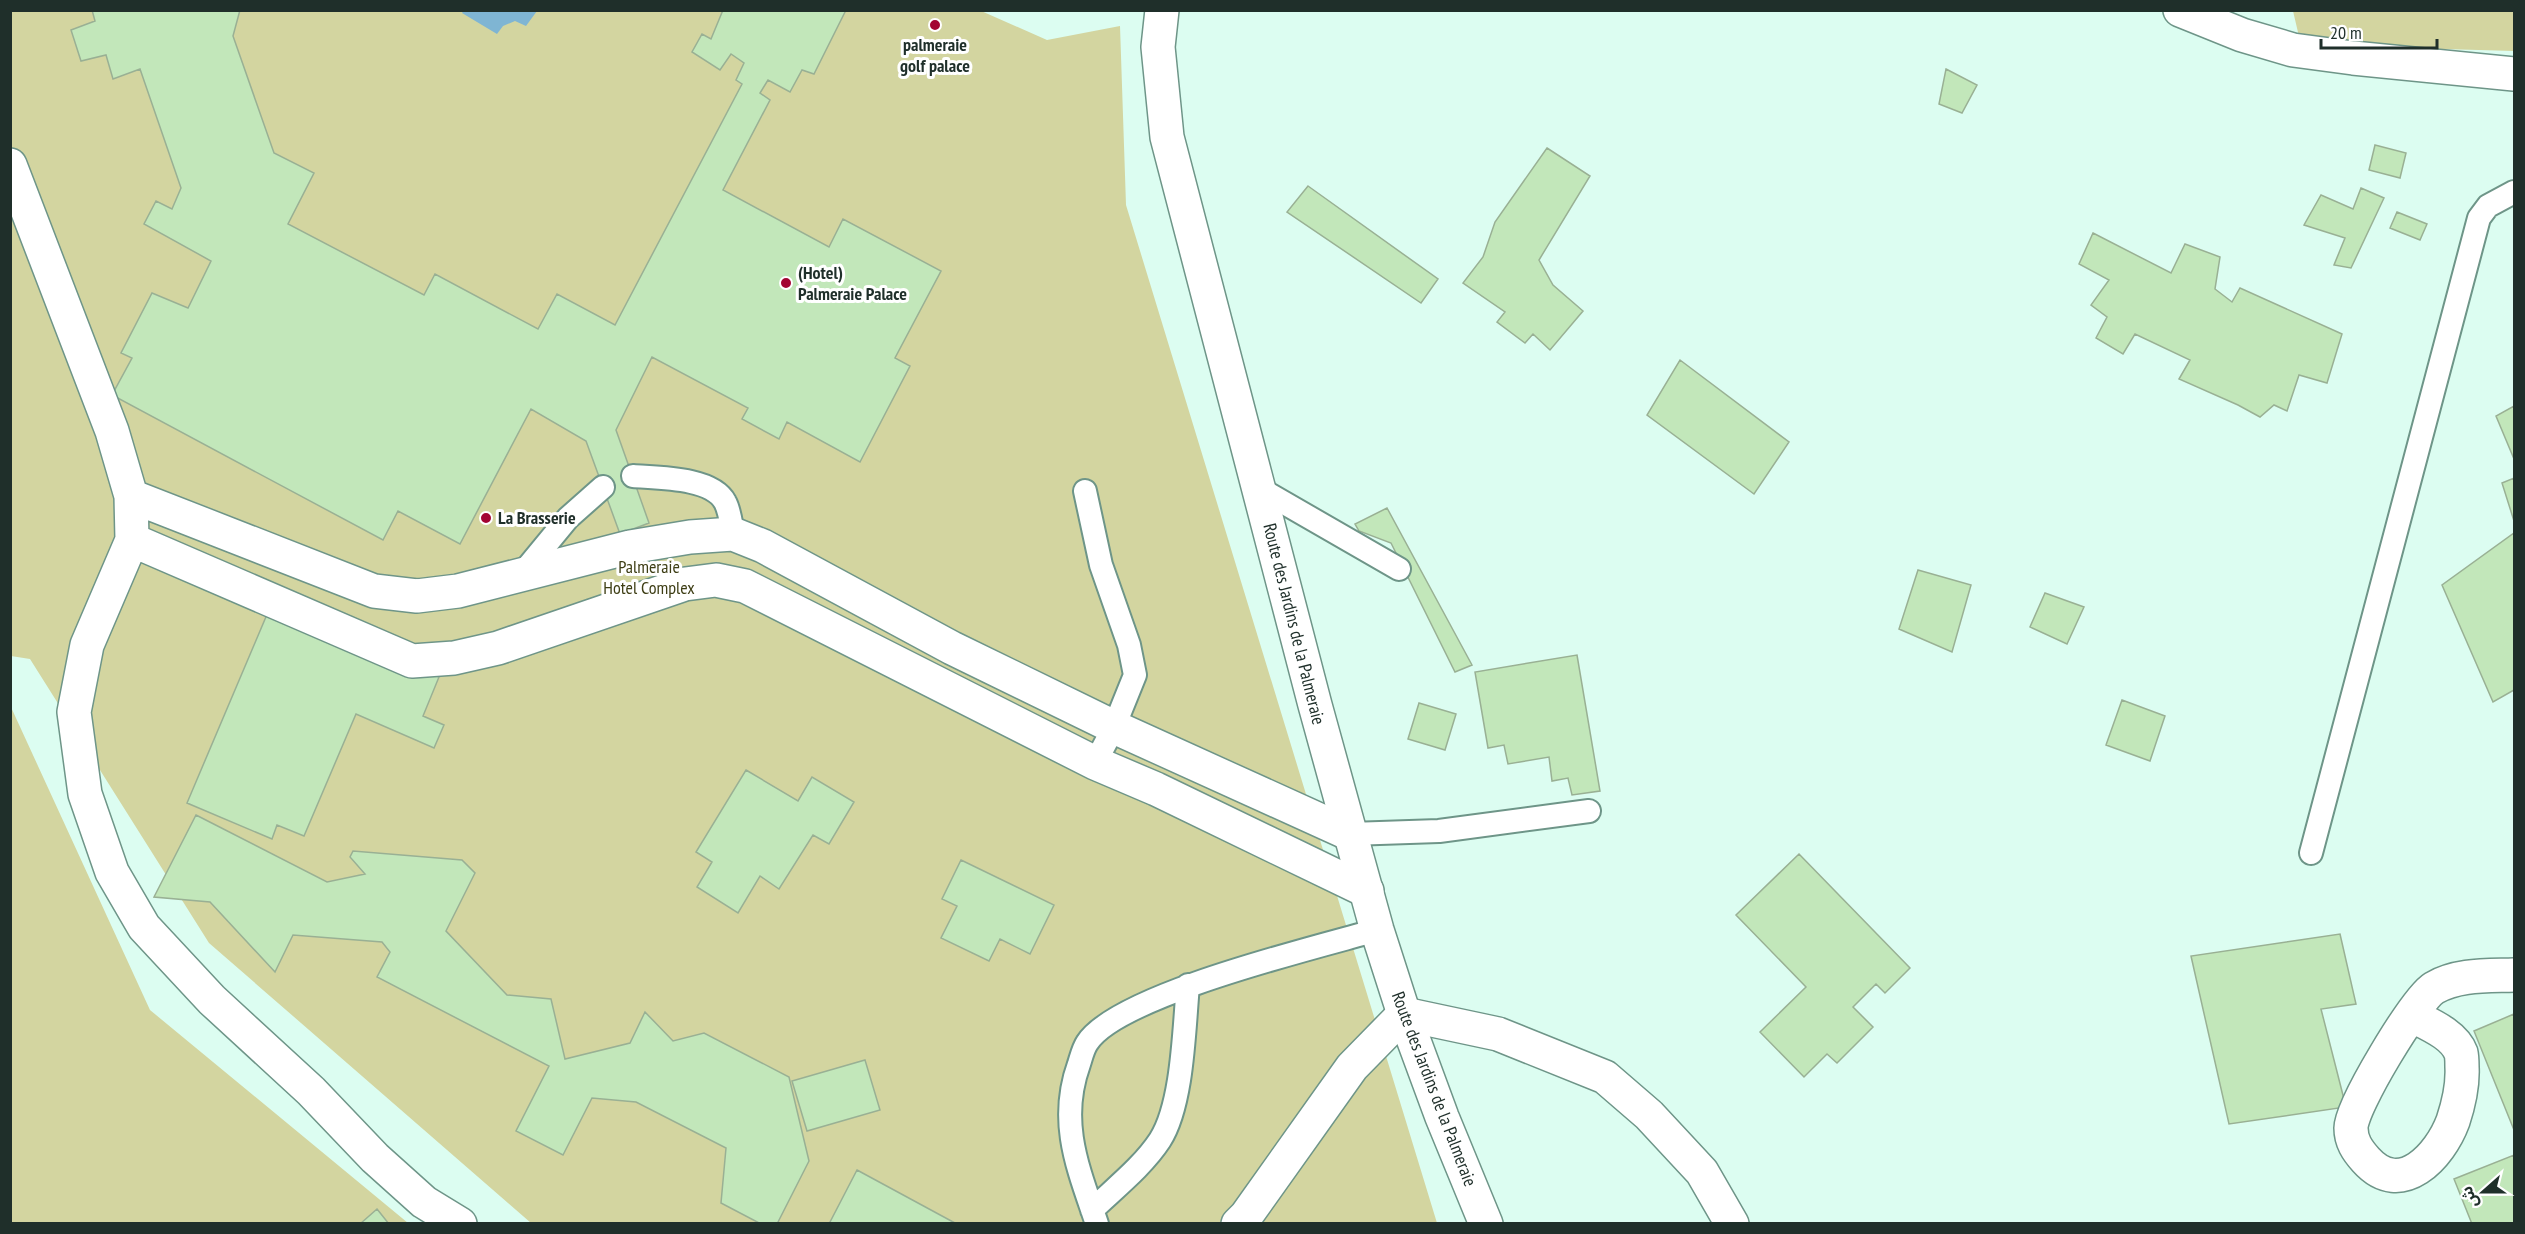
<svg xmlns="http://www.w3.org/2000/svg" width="2525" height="1234" font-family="'PT Sans Narrow','Noto Sans Arabic',sans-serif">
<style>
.green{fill:#d3d5a0}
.water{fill:#7fb5d3}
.building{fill:#c2e7ba;stroke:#99b094;stroke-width:1.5}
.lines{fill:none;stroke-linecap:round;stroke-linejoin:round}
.service-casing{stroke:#6e9588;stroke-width:26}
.minor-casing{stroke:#6e9588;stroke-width:36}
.tertiary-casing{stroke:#6e9588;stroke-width:36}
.service{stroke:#fff;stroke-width:22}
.minor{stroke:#fff;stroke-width:33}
.tertiary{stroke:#fff;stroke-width:33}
.poi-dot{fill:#a30432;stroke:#fff;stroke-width:2}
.labels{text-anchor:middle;stroke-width:6;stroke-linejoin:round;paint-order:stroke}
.poi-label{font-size:18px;font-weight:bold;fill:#1f2f2a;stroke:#fff;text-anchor:start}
.park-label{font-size:18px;fill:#3e3e15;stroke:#fff}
.street-label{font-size:18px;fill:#1f2f2a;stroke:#fff}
</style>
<rect width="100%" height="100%" fill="#dcfdf1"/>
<path class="green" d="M979,10L1047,40L1120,26L1126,205L1437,1223H531L209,943L30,659L11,656L10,11Z
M2293,11H2514V51L2301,45Z
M10,705L150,1010L408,1223H11Z"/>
<path class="water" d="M464,10H537V11L526,26L515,21L503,26L497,34L462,13Z"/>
<path class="building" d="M92,10H240L233,36L274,153L314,173L288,224L424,295L435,274L538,329L557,294L615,325L742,84L736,80L744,63L731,54L720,70L692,52L702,34L711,39L723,10H846L814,74L802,70L790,92L768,80L760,93L770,100L723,190L829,247L843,219L941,271L895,358L910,366L860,462L787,422L779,439L742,419L748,408L652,357L616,430L649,523L620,534L586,441L531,409L460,544L398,511L383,540L112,395L132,358L121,353L152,293L188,308L211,261L144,224L156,201L172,209L181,188L140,69L113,79L106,55L81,61L71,30L95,21Z
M1946,69L1977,85L1962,113L1939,104Z
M2375,145L2406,153L2400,178L2369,170Z
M1547,148L1590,176L1539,260L1553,285L1583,311L1550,350L1533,334L1525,343L1497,322L1505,312L1463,283L1483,257L1495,222Z
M1308,186L1438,279L1421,303L1287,212Z
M2361,188L2384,198L2351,268L2334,265L2345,238L2304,225L2321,195L2353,209Z
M2397,212L2427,224L2420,240L2390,228Z
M2093,233L2171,273L2185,244L2220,257L2215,289L2232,302L2240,288L2342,334L2327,383L2299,375L2287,411L2274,405L2260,417L2238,405L2179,379L2190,360L2135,334L2123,354L2096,338L2107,317L2091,305L2109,280L2079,264Z
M1680,360L1789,442L1754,494L1647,415Z
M2514,406V459L2496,416Z
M2514,478V521L2502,483Z
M1387,508L1472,665L1455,672L1391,543L1359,531L1355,524Z
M2514,533V690L2493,702L2442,585Z
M1918,570L1971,585L1952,652L1899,629Z
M2045,593L2084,607L2067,644L2030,627Z
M271,605L439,677L423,716L444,725L434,748L356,714L304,836L277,825L272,839L187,803Z
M1577,655L1600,791L1572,795L1568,778L1552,781L1549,757L1508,764L1504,745L1488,748L1475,672Z
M2122,700L2165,716L2150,761L2106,745Z
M1419,703L1456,714L1445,750L1408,739Z
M746,770L798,801L812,777L854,802L829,844L813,835L779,889L760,876L738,913L697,887L712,862L696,852Z
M196,815L327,882L365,874L350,857L353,851L462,860L475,873L446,931L507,995L551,999L565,1059L630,1043L645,1012L673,1041L704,1033L789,1077L809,1161L777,1224H761L721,1203L726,1148L636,1102L592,1098L563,1155L516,1131L549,1066L377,977L390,952L382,942L293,935L275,972L210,902L154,897Z
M1799,854L1910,968L1885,993L1876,984L1853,1007L1873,1027L1837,1063L1827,1054L1804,1077L1760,1032L1806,987L1736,915Z
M961,860L1054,905L1030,954L1000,939L989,961L941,938L957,906L942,899Z
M2340,934L2356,1004L2321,1009L2346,1107L2229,1124L2191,956Z
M2514,1014V1130L2474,1031Z
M865,1060L880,1110L807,1131L792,1081Z
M2514,1155V1224H2472L2454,1179Z
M857,1170L955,1223L954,1224H829Z
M377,1209L389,1224H360Z"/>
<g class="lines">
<g class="service-casing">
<path id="service" d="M633,476C657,478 712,477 725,502C730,511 731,524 733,534
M1260,489L1399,569
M1085,491L1101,565L1129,645L1135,675L1114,727L1095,763
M521,575L568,518L603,487
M1350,834L1439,831L1589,811
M2311,853L2479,218L2488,206L2514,192
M1092,1210C1115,1188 1143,1166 1160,1140C1183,1104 1184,1028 1188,985
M1097,1224C1078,1168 1058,1122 1079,1064C1081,1058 1083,1049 1087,1043C1117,995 1318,947 1377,930"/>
</g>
<g class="minor-casing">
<path id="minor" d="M2180,10L2242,35L2293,50L2353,58L2514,74
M10,165L112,431L131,496L132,540L87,645L74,712L85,794L112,872L144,927L212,1000L311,1091L375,1158L424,1202L460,1224
M131,496L374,591L417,596L458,591L630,547L690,537L733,534L763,546L952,648L1114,727L1350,834
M132,540L412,661L454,658L498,648L685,584L716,580L745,586L1095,763L1156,789L1367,891
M2411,1015C2428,1024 2454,1034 2461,1053C2462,1057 2462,1063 2462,1067C2463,1086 2459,1103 2453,1121C2440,1156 2401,1199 2366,1160C2357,1150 2351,1141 2351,1128C2350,1108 2416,999 2434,988C2458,974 2488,976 2514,975
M1238,1224L1246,1216L1352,1067L1404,1014L1498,1034L1605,1077L1649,1115L1702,1172L1732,1224"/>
</g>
<g class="tertiary-casing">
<path id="tertiary" d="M1162,10L1158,47L1167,137L1315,705L1377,930L1404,1014L1442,1117L1486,1224"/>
</g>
<use href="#service" class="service"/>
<use href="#minor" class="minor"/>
<use href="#tertiary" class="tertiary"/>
</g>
<g class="poi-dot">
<circle cx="935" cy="25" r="6"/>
<circle cx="786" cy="283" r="6"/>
<circle cx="486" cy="518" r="6"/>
</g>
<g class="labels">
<g class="poi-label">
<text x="935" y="51" text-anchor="middle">palmeraie<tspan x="935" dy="21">golf palace</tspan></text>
<text x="798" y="279">(Hotel)<tspan x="798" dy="21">Palmeraie Palace</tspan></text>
<text x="498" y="524">La Brasserie</text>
</g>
<g class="park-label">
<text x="649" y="573">Palmeraie<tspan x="649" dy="21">Hotel Complex</tspan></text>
</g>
<g class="street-label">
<text transform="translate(1294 624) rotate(76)" y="6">Route des Jardins de la Palmeraie</text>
<text transform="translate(1434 1089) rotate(69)" y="6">Route des Jardins de la Palmeraie</text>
</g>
</g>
<rect width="2525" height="1234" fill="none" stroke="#1f2f2a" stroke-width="24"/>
<g transform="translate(2483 1192) rotate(249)" stroke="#ffffff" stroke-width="4.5" paint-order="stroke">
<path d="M0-4.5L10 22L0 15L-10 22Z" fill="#1f2f2a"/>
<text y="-9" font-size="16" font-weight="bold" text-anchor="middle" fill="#1f2f2a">ش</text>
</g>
<path d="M2321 39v9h116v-9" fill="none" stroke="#1f2f2a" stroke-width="3"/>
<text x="2330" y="39" font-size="18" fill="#1f2f2a" stroke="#ffffff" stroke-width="4.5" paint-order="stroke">20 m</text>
</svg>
